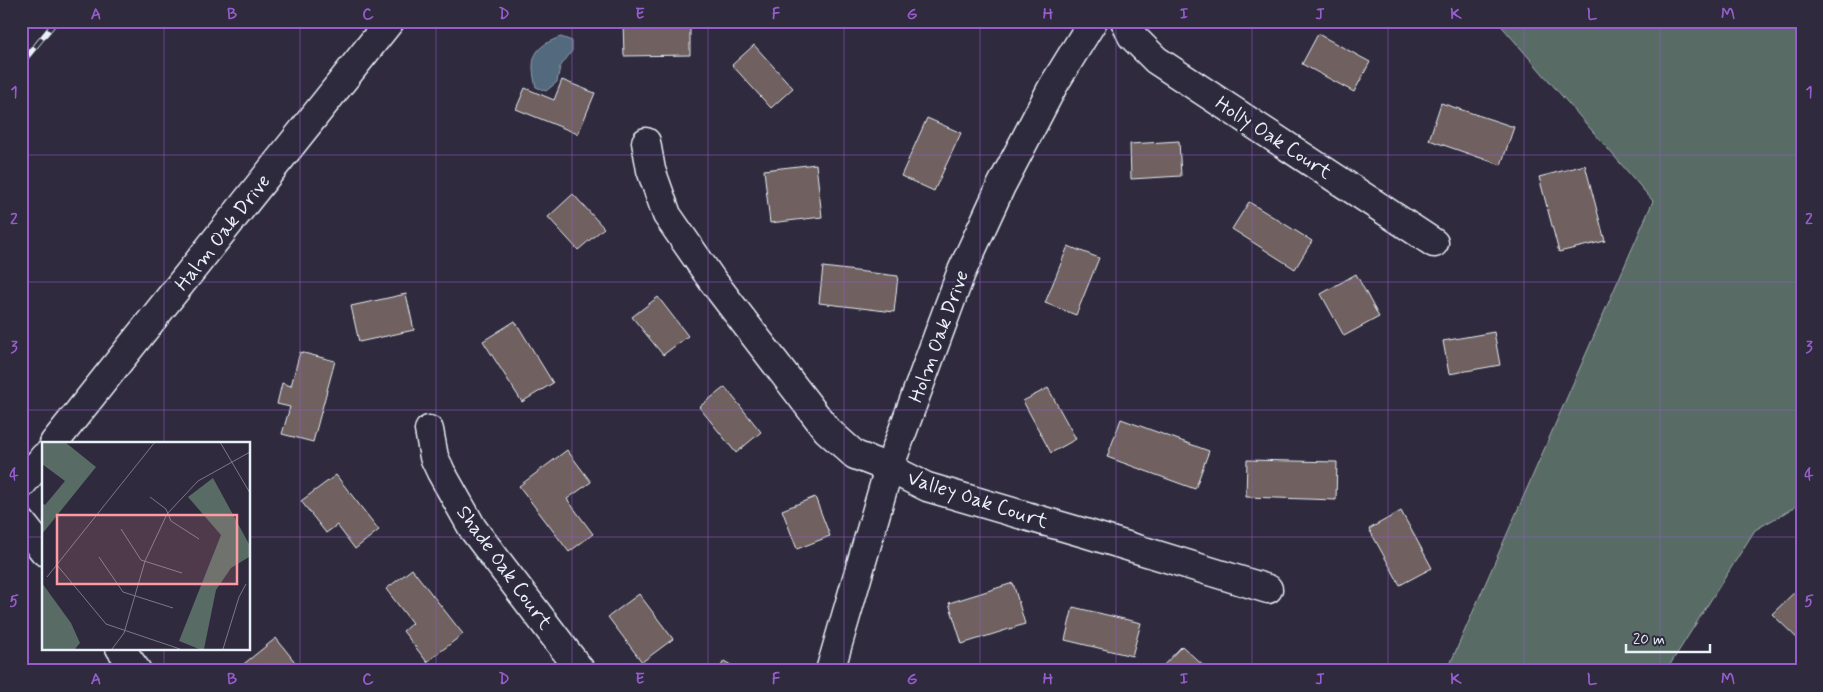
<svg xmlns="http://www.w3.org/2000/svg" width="1823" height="692" font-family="Mynerve,sans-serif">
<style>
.green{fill:#586c65;stroke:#a0aeae}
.water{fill:#52697d;stroke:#8e9fae}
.building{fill:#6f615e;stroke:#e8f1f8}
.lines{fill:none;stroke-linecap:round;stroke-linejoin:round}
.minor-casing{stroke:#e8f1f8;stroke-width:31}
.minor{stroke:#2f2a3d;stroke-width:28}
.rail-casing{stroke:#e8f1f8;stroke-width:5.5}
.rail{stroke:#2f2a3d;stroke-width:4;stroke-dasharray:11;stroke-linecap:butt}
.grid{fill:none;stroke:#965dcd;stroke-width:1;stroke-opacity:0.55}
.labels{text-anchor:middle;stroke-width:5;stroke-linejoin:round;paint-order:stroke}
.street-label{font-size:20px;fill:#e8f1f8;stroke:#2f2a3d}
.inset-road{fill:none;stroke:#797a88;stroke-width:1}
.view{fill:#ff9aa2;fill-opacity:0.15;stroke:#ff9aa2;stroke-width:2.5}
.inset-edge{fill:none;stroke:#e8f1f8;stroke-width:2.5}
.neatline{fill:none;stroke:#965dcd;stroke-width:2}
.grid-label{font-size:16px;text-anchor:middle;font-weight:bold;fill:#965dcd}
</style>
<rect width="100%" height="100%" fill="#2f2a3d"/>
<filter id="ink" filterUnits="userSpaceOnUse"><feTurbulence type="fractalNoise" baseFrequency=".02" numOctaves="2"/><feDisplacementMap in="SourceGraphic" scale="10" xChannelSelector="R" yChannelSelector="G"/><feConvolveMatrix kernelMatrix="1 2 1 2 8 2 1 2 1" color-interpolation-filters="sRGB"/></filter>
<g filter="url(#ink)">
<path class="green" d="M1497,21H1795L1802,35V503L1755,530L1666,671H1447L1653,201Z"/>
<path class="water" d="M561,37L572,41V51L560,67L557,82L546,91L536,87C529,59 533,46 561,37Z"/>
<path class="building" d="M623,21H690V55L624,56Z
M1249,21H1278L1251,29Z
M1318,34L1370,62L1354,92L1302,64Z
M754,45L793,88L771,108L732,65Z
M562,80L595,93L578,134L516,109L525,88L554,100Z
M1441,103L1514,127L1501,165L1429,140Z
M927,118L961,133L934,191L901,176Z
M1179,141L1181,176L1131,179L1130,144Z
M816,164L822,217L770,223L764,170Z
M1585,165L1605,241L1559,252L1539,177Z
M573,194L604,228L578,250L548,217Z
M1249,202L1312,241L1295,269L1232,229Z
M1068,246L1099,258L1076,315L1045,303Z
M823,267L898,276L894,312L819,303Z
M1356,274L1379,317L1344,336L1321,294Z
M406,294L414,330L359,342L351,306Z
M658,297L688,336L663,355L632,317Z
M515,321L553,383L522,402L483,341Z
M1494,332L1500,365L1449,374L1443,341Z
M300,352L335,361L313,442L282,434L290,407L277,404L282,383L291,386Z
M725,387L761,432L736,453L699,407Z
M1048,388L1076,439L1051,453L1023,401Z
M1121,419L1209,451L1195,489L1107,457Z
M567,450L591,482L567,499L593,534L569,552L519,486Z
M1247,460L1337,462L1336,500L1246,497Z
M336,475L379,530L355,549L337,525L326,533L301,501Z
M815,497L830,536L797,549L782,510Z
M1401,511L1432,568L1400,585L1369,529Z
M412,569L463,634L427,662L403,631L412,623L386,589Z
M1013,583L1025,624L962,644L949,603Z
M1802,585V643L1772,614Z
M639,594L673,639L642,662L608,617Z
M1073,607L1141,623L1132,656L1065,640Z
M276,638L302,671H235Z
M1182,646L1209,671H1158Z
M724,661L741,671H718Z
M1375,661L1382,671H1360Z"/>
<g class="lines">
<g class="minor-casing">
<path id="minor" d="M1125,21L1132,36L1156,60L1434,243
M646,142L651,170L667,215L712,280L827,430L855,455L889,468L927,487L1088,534L1268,589
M429,430L434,457L441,472L473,529L581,671
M54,443L390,21
M21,485L44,457
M21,522L44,551
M120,648L137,671
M830,671L889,468L961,273L1001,186L1053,86L1093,21"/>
</g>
<use href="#minor" class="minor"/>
<g class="rail-casing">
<path id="rail" d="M21,64L56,21"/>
</g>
<use href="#rail" class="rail"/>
</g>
</g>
<path class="grid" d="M164,21V443M300,21V671M436,21V671M572,21V671M708,21V671M844,21V671M980,21V671M1116,21V671M1252,21V671M1388,21V671M1524,21V671M1660,21V671M21,155H1802M21,282H1802M21,410H1802M21,537H44M249,537H1802M164,648V671"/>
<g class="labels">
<g class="street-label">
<text transform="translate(1274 137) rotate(33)" y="7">Holly Oak Court</text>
<text transform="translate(222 232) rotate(-52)" y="7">Halm Oak Drive</text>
<text transform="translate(938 336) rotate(-70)" y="7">Holm Oak Drive</text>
<text transform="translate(978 499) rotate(18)" y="7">Valley Oak Court</text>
<text transform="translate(505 567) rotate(54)" y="7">Shade Oak Court</text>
</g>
</g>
<g transform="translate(42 442)">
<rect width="208" height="208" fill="#2f2a3d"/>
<path d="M0,0H23L54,25L0,92V61L3,63L23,39L0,22ZM171,36L207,102V115L189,126L174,148L162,207H157L137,199L179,93L146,55ZM0,141L29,181L38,201L33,207H0Z" fill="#586c65"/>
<path class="inset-road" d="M178,0L208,51M108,55L124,67L129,79L157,97M79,87L99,118L140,131M57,115L81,150L131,166M15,123L64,182L138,207M5,135L113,0M70,207L82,191L103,119L125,72L156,39L208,10M181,207L197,155L204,142"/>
<path class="view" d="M15,73H195V142H15Z"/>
<rect width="208" height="208" class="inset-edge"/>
</g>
<rect width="1823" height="692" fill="none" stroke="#2f2a3d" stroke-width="55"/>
<path d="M1626 644v8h84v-8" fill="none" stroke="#e8f1f8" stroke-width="2.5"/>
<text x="1633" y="644" font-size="15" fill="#e8f1f8" stroke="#2f2a3d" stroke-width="4" paint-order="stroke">20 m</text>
<rect x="28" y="28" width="1768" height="636" class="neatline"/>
<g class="grid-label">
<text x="96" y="19">A</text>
<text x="232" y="19">B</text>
<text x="368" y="19">C</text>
<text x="504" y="19">D</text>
<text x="640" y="19">E</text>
<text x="776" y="19">F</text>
<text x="912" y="19">G</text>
<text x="1048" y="19">H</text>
<text x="1184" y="19">I</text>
<text x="1320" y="19">J</text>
<text x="1456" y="19">K</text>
<text x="1592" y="19">L</text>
<text x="1728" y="19">M</text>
<text x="14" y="97">1</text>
<text x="1809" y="97">1</text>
<text x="14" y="224">2</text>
<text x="1809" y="224">2</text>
<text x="14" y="352">3</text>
<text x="1809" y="352">3</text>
<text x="14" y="479">4</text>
<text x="1809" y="479">4</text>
<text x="14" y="606">5</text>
<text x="1809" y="606">5</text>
<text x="96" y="684">A</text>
<text x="232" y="684">B</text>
<text x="368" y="684">C</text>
<text x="504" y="684">D</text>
<text x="640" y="684">E</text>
<text x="776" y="684">F</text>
<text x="912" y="684">G</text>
<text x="1048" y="684">H</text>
<text x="1184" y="684">I</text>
<text x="1320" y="684">J</text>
<text x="1456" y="684">K</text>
<text x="1592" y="684">L</text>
<text x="1728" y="684">M</text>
</g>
</svg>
